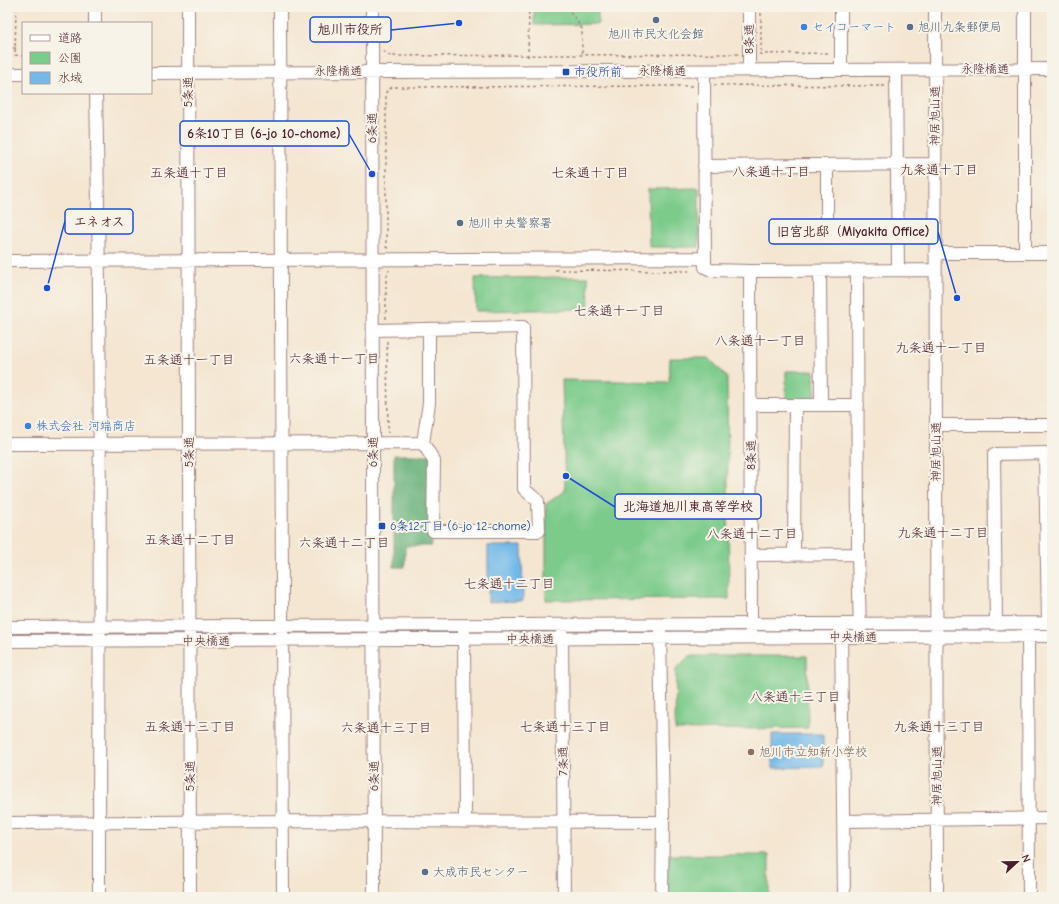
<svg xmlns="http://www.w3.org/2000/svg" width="1059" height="904" font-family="'Comic Neue','Klee One',sans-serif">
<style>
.green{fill:#7bcb8b;stroke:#62755b}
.forest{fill:#64af77;stroke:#576751}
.water{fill:#72b9e9;stroke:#5e6c8a}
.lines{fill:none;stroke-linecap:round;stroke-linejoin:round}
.minor-casing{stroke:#9f827e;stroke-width:14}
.path{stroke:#9f827e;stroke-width:1.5;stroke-dasharray:3 3;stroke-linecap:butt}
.minor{stroke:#fff;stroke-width:12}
.service-dot{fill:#5c6f8a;stroke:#f7f3e8;stroke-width:1.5}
.shop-dot{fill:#3f7fe0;stroke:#f7f3e8;stroke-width:1.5}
.transit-dot{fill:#1a4fb4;stroke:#f7f3e8;stroke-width:1.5}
.education-dot{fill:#8d6e63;stroke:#f7f3e8;stroke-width:1.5}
.labels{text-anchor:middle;stroke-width:4;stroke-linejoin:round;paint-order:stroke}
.shop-label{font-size:12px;fill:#366cbe;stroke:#f7f3e8;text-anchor:start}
.service-label{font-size:12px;fill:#4e5e75;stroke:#f7f3e8;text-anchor:start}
.street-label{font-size:12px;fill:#4a1f2b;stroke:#f7f3e8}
.transit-label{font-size:12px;fill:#164399;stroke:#f7f3e8;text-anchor:start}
.education-label{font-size:12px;fill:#785e54;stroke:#f7f3e8;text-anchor:start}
.neighbourhood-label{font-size:13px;fill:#4a1f2b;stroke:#f7f3e8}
.leader{fill:none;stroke:#1d4ed8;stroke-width:1.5}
.callout-dot{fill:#1d4ed8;stroke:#f7f3e8;stroke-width:1.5}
.callout{fill:#f7f3e8;stroke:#1d4ed8;stroke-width:1.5}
.callout-label{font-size:13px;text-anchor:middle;font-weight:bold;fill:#4a1f2b}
</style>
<rect width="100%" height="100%" fill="#f7f3e8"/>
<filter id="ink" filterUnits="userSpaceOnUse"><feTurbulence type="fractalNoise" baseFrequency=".025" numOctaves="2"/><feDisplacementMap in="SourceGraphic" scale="8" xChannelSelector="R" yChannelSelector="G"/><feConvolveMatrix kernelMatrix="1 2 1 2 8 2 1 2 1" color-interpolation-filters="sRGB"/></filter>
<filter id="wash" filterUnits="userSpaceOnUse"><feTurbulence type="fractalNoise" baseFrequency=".012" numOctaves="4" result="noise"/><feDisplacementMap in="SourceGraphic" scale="16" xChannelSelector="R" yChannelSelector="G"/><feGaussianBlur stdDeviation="0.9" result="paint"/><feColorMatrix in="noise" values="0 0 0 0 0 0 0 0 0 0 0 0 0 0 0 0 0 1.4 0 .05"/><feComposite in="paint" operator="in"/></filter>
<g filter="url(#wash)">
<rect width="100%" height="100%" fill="#f4e6d1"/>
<path class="green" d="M534,7H598V24L534,25Z
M699,188V247H649L648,189Z
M588,277L589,309L476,311L475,278Z
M670,358H709L727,377L729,599L546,600V504L565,491L562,380L669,382Z
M786,371H814L815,394L810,399L786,400Z
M689,656H807L808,728L675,730L676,669Z
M667,855H769V897H667Z"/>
<path class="forest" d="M394,455H431V546H405V567H394Z"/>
<path class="water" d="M488,546H522L523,601L488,602Z
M772,734H823V767L772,768Z"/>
</g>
<g filter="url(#ink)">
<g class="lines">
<g class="minor-casing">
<path id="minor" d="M95,7V23
M188,7L190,897
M280,7L283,897
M372,7L374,897
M841,7V70
M935,7L937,897
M1025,7V252
M749,70V7
M896,70L898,270
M704,71L705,267L711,270L750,271L935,270
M151,73L1052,69
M7,74H23
M96,93C102,361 99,629 99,897
M827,165V219
M704,166L935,164
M935,253H1052
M7,261L705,258
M857,270L858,554L860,631
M750,271L751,632
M820,271L821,405
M373,330L523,327L524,489L538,501L539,531H433L434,461L423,443
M751,405H858
M936,425H1052
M7,444L423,443L429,403V329
M794,554L795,406
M751,555L858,554
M996,624L994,454L1045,453L1048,623
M7,627L1052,623
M841,629L844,897
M1028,629L1029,897
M660,630L663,822L662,897
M562,631L564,897
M464,633L465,822
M7,641L1052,636
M843,821L1052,818
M7,823L283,821L663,822"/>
</g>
<path class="path" d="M16,7L15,55L23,56
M567,7L582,29V56
M761,7V53
M7,48H16
M383,51L390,56L739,54
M759,54L831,53
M528,57L529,7
M714,85L886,86
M388,248L386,247V92L392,87L694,86
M555,270L689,271
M386,319V278L389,270
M387,341L388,433"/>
<use href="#minor" class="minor"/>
</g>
</g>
<g class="service-dot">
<circle cx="656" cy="20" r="4"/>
<circle cx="910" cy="27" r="4"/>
<circle cx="460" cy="223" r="4"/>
<circle cx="425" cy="872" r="4"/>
</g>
<g class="shop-dot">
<circle cx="804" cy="27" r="4"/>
<circle cx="28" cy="426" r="4"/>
</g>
<g class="transit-dot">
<rect x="562" y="68" width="8" height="8" rx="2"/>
<rect x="378" y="522" width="8" height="8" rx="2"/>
</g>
<circle class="education-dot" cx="751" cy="752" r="4"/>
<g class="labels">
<g class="shop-label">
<text x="812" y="31">セイコーマート</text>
<text x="36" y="430">株式会社 河端商店</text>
</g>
<g class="service-label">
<text x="918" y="31">旭川九条郵便局</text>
<text x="656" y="38" text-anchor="middle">旭川市民文化会館</text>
<text x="468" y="227">旭川中央警察署</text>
<text x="433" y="876">大成市民センター</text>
</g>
<g class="street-label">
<text transform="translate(749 39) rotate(-90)" y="4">8条通</text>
<text x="985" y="73">永隆橋通</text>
<text x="338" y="75">永隆橋通</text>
<text x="662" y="75">永隆橋通</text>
<text transform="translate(188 92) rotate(-90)" y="4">5条通</text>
<text transform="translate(935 116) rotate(-90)" y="4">神居旭山通</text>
<text transform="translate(372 128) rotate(-90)" y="4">6条通</text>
<text transform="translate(189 452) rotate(-90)" y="4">5条通</text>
<text transform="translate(373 452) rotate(-90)" y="4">6条通</text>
<text transform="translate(936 452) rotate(-90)" y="4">神居旭山通</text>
<text transform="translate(751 455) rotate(-90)" y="4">8条通</text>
<text x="853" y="641">中央橋通</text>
<text x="530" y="643">中央橋通</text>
<text x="206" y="645">中央橋通</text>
<text transform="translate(563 761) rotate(-91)" y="4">7条通</text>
<text transform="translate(190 776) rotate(-90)" y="4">5条通</text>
<text transform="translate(374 776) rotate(-90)" y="4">6条通</text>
<text transform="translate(937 776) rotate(-90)" y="4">神居旭山通</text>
</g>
<g class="transit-label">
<text x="574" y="76">市役所前</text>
<text x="390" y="530">6条12丁目 (6-jo 12-chome)</text>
</g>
<g class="education-label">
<text x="759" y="756">旭川市立知新小学校</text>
</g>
<g class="neighbourhood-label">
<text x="939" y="174">九条通十丁目</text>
<text x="771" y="176">八条通十丁目</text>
<text x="189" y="177">五条通十丁目</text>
<text x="590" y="177">七条通十丁目</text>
<text x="619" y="315">七条通十一丁目</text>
<text x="760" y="345">八条通十一丁目</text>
<text x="941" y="352">九条通十一丁目</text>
<text x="334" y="363">六条通十一丁目</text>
<text x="189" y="364">五条通十一丁目</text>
<text x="943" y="537">九条通十二丁目</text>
<text x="752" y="538">八条通十二丁目</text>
<text x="190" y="544">五条通十二丁目</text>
<text x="344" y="547">六条通十二丁目</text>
<text x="509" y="588">七条通十二丁目</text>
<text x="795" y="701">八条通十三丁目</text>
<text x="190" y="731">五条通十三丁目</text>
<text x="565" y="731">七条通十三丁目</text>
<text x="939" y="731">九条通十三丁目</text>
<text x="386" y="732">六条通十三丁目</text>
</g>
</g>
<path class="leader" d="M459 23L391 30M372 174L349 134M47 288L65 221M957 298L938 232M566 476L615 507"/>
<g class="callout-dot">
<circle cx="459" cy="23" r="4"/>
<circle cx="372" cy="174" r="4"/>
<circle cx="47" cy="288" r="4"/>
<circle cx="957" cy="298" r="4"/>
<circle cx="566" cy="476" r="4"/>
</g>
<g class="callout">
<rect x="310" y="17" width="81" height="25" rx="4"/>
<rect x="180" y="121" width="169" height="25" rx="4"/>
<rect x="65" y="209" width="68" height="25" rx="4"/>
<rect x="769" y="219" width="169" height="25" rx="4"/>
<rect x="615" y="494" width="146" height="25" rx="4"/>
</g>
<g class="callout-label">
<text x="350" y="34">旭川市役所</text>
<text x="264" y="138">6条10丁目 (6-jo 10-chome)</text>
<text x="99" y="226">エネオス</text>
<text x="853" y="236">旧宮北邸（Miyakita Office)</text>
<text x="688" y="511">北海道旭川東高等学校</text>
</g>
<rect width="1059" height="904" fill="none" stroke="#f7f3e8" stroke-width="24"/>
<rect x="22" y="22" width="130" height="72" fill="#f7f3e8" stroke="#b29e9c"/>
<rect x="30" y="35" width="20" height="6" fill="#ffffff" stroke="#b29e9c"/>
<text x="58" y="42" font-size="12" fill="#4a1f2b">道路</text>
<rect x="30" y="52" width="20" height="12" fill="#7bcb8b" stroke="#b29e9c"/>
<text x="58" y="62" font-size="12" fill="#4a1f2b">公園</text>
<rect x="30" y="72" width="20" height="12" fill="#72b9e9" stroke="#b29e9c"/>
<text x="58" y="82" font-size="12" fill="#4a1f2b">水域</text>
<g transform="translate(1017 862) rotate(68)" stroke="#f7f3e8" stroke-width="3" paint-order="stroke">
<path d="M0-3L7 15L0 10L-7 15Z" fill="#4a1f2b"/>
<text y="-6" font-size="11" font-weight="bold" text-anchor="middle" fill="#4a1f2b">N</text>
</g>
</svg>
